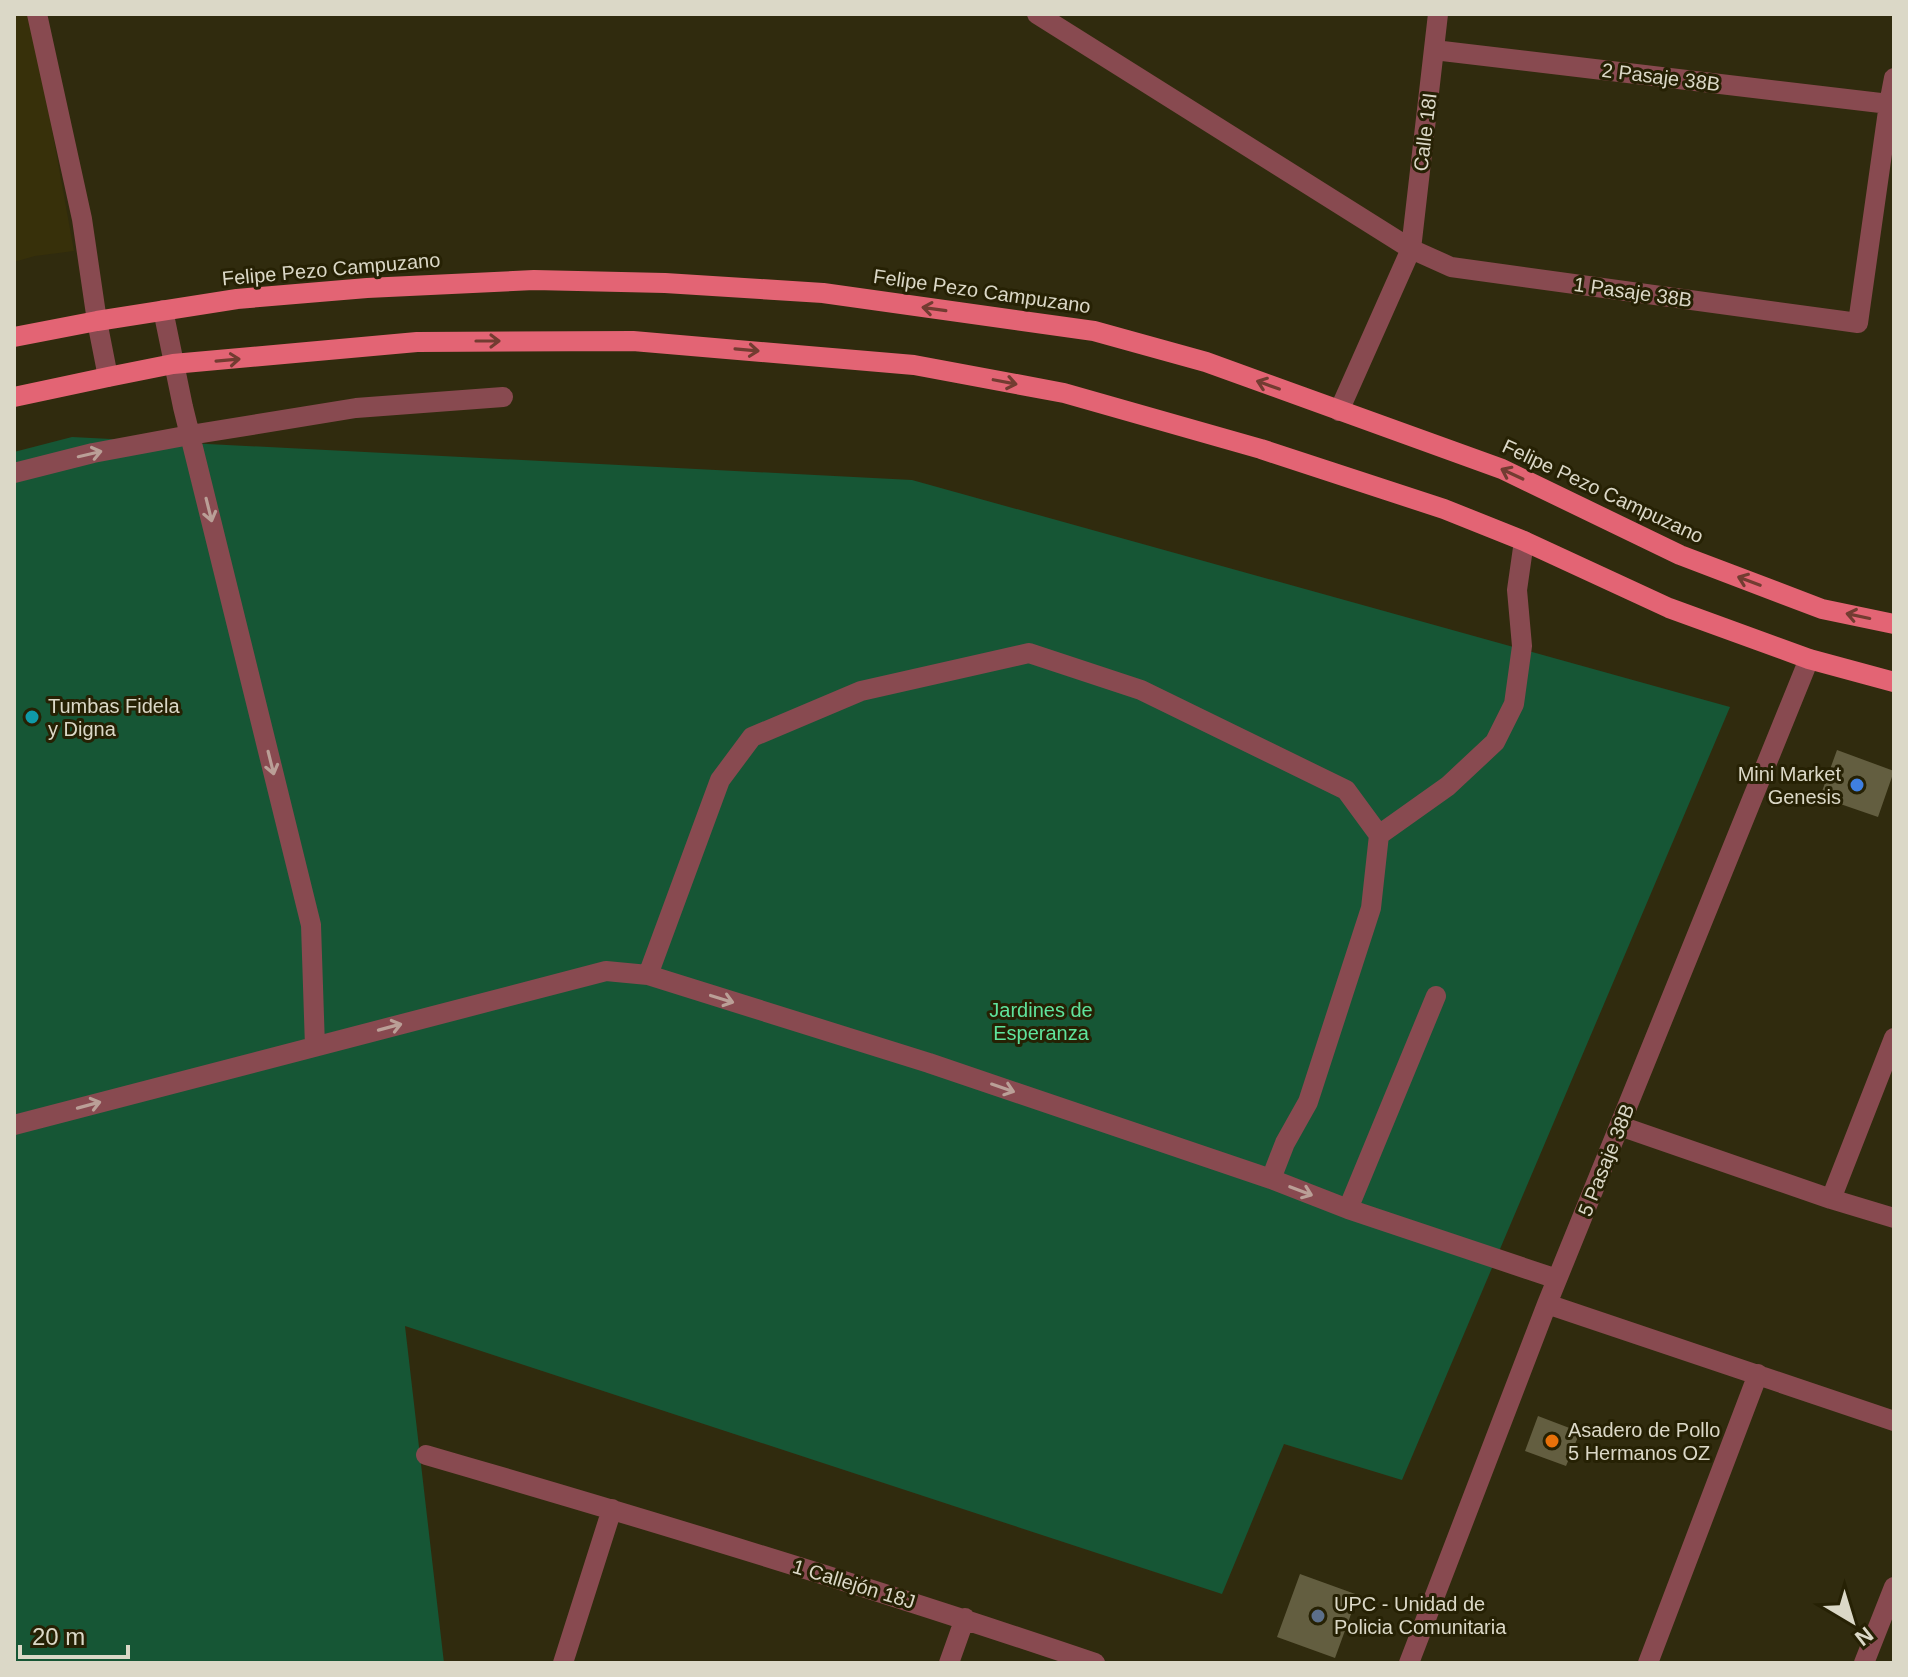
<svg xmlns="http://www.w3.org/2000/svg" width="1908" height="1677" font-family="Arial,sans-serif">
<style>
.built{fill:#37300a}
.green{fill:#165635}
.building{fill:#635e40}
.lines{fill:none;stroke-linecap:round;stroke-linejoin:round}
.minor{stroke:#884a50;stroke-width:20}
.major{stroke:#e36474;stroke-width:20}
.oneway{stroke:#723c31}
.oneway2{stroke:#ba9f97}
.culture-dot{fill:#0f9aa8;stroke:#262104;stroke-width:3}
.shop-dot{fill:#3f7fe0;stroke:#262104;stroke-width:3}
.food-dot{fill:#e8710a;stroke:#262104;stroke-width:3}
.service-dot{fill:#5c6f8a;stroke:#262104;stroke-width:3}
.labels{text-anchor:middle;stroke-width:6;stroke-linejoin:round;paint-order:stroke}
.street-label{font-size:20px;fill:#dbd8c7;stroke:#262104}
.poi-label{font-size:20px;fill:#dbd8c7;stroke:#262104;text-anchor:start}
.park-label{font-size:20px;fill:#5fe49c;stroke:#262104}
</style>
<rect width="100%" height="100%" fill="#302b0e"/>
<path class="built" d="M14,14H31L74,251L35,256L14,262Z"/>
<path class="green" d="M72,437L912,480L1730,707L1402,1480L1284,1444L1222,1594L405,1326L444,1663H14V452Z"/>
<path class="building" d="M1837,750L1894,771L1878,817L1820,797Z
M1538,1416L1580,1432L1566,1466L1525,1451Z
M1300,1574L1358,1595L1335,1658L1277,1637Z"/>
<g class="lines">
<path class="minor" d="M37,14L82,219L97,321L108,377
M1037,14L1411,249L1451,267L1858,323L1889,104L1894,78
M1434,50L1889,104
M163,310L183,407L311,925L315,1047
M1339,411L1411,249L1438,14
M14,473L93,453L190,435L356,408L503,397
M1379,835L1448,786L1495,742L1514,704L1522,646L1517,590L1524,541
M648,975L720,780L752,737L861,691L1029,653L1141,690L1346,790L1379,835L1371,908L1308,1102L1285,1143L1271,1179
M14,1125L606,971L648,975L929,1063L1271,1179L1348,1209L1557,1279
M1620,1126L1831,1199L1894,1218
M1831,1199L1894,1038
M1348,1209L1436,996
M1547,1304L1894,1421
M426,1455C650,1520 874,1588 1095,1663
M563,1663L612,1509
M949,1663L965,1618
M1409,1663L1547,1304L1809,659
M1648,1663L1758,1374
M1864,1663L1894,1587"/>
<path class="major" d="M14,337L97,321L237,299L367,288L534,280L665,283L823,293L1094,331L1206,362L1502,469L1680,555L1822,609L1894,624
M14,397L108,377L173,364L417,342L633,341L914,365L1064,393L1261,449L1444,509L1524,541L1669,608L1809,659L1894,682"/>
</g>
<defs><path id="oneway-shaft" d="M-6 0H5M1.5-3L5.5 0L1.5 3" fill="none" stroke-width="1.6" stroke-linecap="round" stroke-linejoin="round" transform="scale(2)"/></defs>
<g class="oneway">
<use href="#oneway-shaft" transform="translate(934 309) rotate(-172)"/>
<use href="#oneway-shaft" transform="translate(488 341)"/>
<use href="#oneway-shaft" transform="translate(747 350) rotate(5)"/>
<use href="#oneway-shaft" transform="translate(228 360) rotate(-5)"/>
<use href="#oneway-shaft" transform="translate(1005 382) rotate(11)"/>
<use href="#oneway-shaft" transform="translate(1268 385) rotate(-160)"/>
<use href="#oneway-shaft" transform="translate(1512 474) rotate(-155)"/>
<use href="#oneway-shaft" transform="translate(1749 581) rotate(-159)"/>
<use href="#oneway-shaft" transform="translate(1858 616) rotate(-168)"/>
</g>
<g class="oneway2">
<use href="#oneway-shaft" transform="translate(90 454) rotate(-13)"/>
<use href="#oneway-shaft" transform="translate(209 510) rotate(76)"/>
<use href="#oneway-shaft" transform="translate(271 763) rotate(76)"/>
<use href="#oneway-shaft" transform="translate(722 999) rotate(17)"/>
<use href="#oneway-shaft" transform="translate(390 1027) rotate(-15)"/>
<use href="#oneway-shaft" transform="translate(1003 1088) rotate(19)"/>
<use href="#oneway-shaft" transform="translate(89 1105) rotate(-15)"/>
<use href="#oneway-shaft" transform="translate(1301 1191) rotate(21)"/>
</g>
<circle class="culture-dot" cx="32" cy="717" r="8"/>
<circle class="shop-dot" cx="1857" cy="785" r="8"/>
<circle class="food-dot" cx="1552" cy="1441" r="8"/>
<circle class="service-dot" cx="1318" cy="1616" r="8"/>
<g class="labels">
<g class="street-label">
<text transform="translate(1661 77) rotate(7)" y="7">2 Pasaje 38B</text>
<text transform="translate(1425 132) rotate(-83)" y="7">Calle 18I</text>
<text transform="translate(331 269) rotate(-5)" y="7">Felipe Pezo Campuzano</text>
<text transform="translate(982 291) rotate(8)" y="7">Felipe Pezo Campuzano</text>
<text transform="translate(1633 292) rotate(8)" y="7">1 Pasaje 38B</text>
<text transform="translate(1603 491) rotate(25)" y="7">Felipe Pezo Campuzano</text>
<text transform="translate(1606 1160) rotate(-68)" y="7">5 Pasaje 38B</text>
<text transform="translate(854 1584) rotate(17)" y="7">1 Callejón 18J</text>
</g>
<g class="poi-label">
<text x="48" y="713">Tumbas Fidela<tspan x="48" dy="23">y Digna</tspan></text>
<text x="1841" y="781" text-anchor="end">Mini Market<tspan x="1841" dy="23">Genesis</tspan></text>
<text x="1568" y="1437">Asadero de Pollo<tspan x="1568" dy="23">5 Hermanos OZ</tspan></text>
<text x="1334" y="1611">UPC - Unidad de<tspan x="1334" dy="23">Policia Comunitaria</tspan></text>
</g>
<g class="park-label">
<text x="1041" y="1017">Jardines de<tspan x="1041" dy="23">Esperanza</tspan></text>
</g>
</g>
<rect width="1908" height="1677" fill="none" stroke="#dbd8c7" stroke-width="32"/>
<g transform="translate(1852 1621) rotate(142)" stroke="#262104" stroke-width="6" paint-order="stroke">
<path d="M0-6L14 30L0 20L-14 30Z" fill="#dbd8c7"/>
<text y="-12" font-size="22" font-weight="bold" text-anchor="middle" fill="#dbd8c7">N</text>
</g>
<path d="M20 1645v12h108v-12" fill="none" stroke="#dbd8c7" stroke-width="4"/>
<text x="32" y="1645" font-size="24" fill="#dbd8c7" stroke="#262104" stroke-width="6" paint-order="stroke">20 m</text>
</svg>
